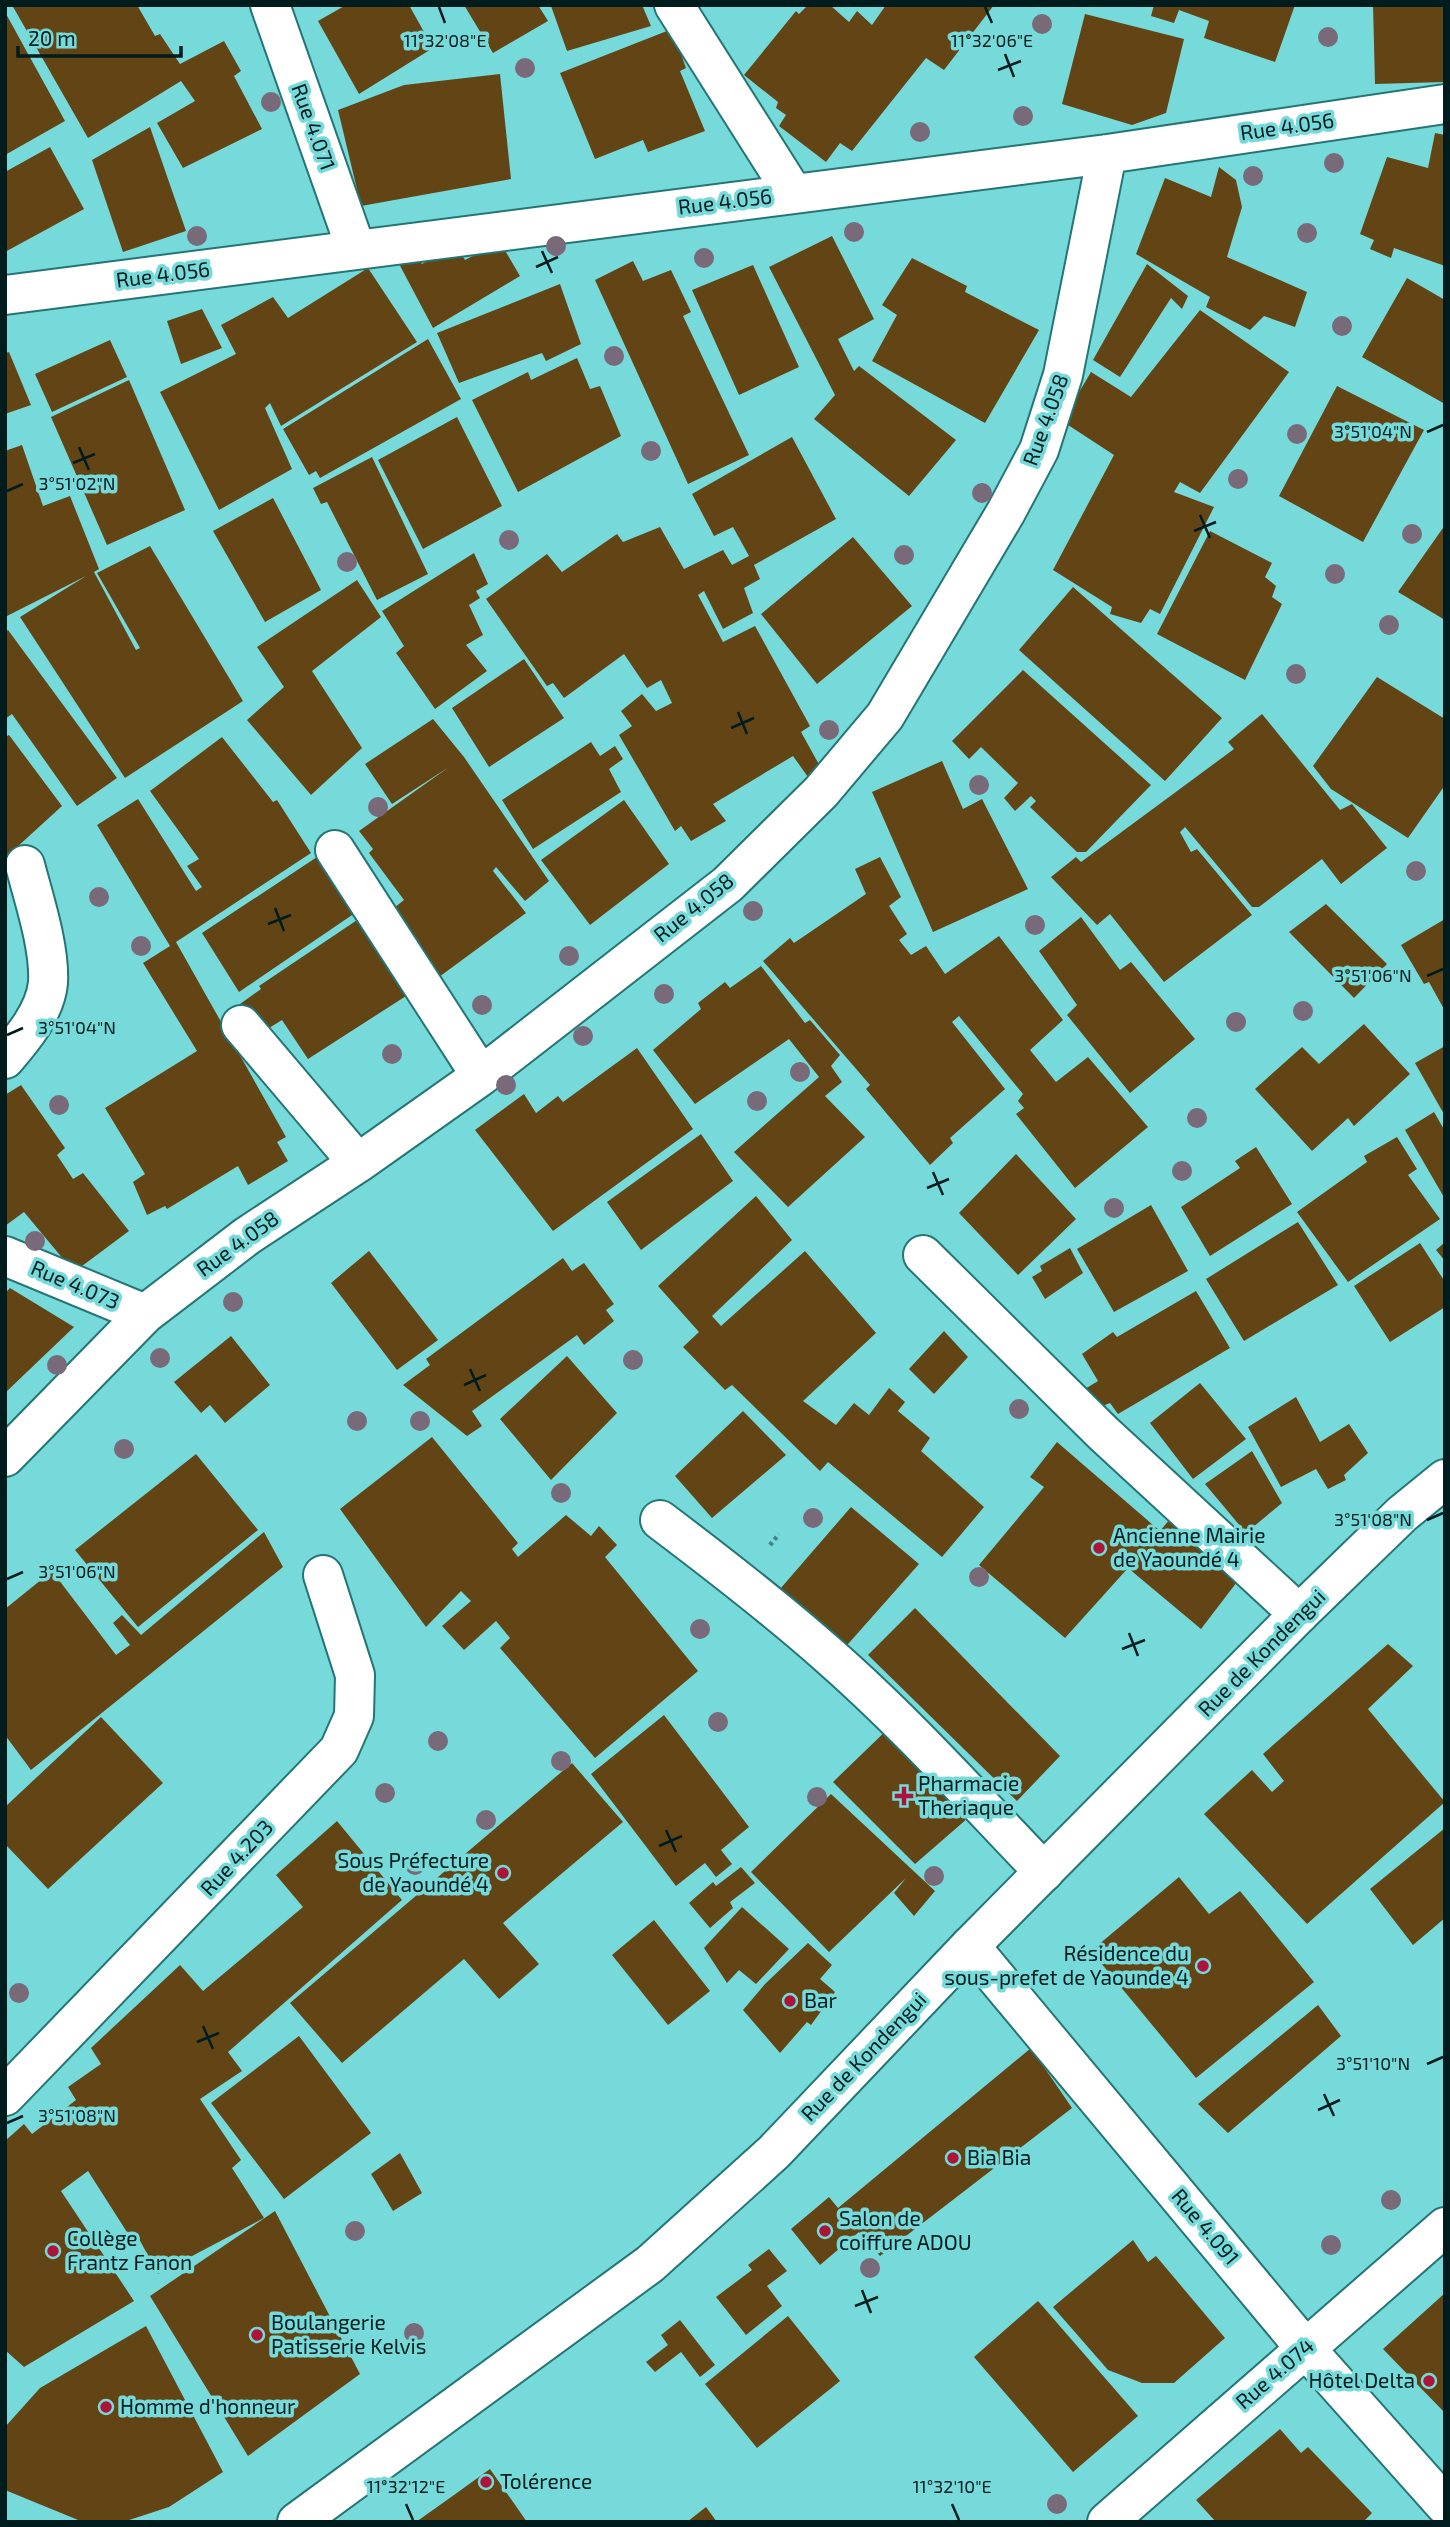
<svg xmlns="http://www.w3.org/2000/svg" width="1450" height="2527" font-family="'Exo 2',sans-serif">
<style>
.building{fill:#634515}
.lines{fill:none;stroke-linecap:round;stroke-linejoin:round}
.minor-casing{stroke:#267575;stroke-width:42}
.secondary-casing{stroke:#267575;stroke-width:42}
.path{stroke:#428586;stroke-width:4.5;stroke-dasharray:3.5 3.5;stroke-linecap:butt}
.minor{stroke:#fff;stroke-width:38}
.secondary{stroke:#fff;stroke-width:38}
.tree{fill:#786a78}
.ticks{fill:none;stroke:#001c1d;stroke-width:2.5}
.poi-dot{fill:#ab153a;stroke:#77dada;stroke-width:2.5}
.labels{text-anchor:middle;stroke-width:7;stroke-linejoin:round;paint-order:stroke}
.street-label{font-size:21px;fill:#001c1d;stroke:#77dada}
.poi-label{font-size:21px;fill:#001c1d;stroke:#77dada;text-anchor:start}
.ticks-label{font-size:18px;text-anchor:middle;fill:#001c1d;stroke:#77dada;stroke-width:7;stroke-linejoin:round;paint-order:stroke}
</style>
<rect width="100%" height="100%" fill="#77dada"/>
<path class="building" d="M12,5H137L155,36L160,34L180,64L224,41L241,71L234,76L262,129L183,168L157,123L195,101L181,81L88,138Z
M346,5H409L433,48L359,94L318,21Z
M464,5H538L548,21L493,53Z
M642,5L651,26L567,51L551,6Z
M808,5H830L849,22L857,11L872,25L886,5H994L944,70L926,58L852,151L840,143L826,162L779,126L786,115L776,108L778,102L744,75L796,11L799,14Z
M1154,5H1295L1275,62L1204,38L1209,21L1179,10L1174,23L1151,16Z
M1373,5H1445V82L1375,84Z
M5,12L65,121L5,155Z
M1085,14L1184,39L1166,113L1132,125L1062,104Z
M672,29L686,68L680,71L705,131L648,152L643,140L595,159L560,73Z
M500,74L511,179L361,206L338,110L404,85Z
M150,127L186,231L123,252L92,160Z
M1435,133L1445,135V266L1394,248L1391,258L1370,249L1374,240L1360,234L1387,157L1428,168Z
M50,147L84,209L5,252V172Z
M1219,167L1236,180L1242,207L1227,257L1307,292L1295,327L1264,316L1250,330L1206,307L1210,297L1136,254L1165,178L1211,197Z
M832,236L874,319L838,339L854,371L859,366L956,440L909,496L814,419L835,395L769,267Z
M500,242L520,276L433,328L397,260L414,252L422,264L455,244L465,260Z
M912,258L967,286L965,292L1039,330L985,423L872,361L897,315L882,305Z
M633,261L643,281L671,270L691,312L683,316L749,455L688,484L595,280Z
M1147,264L1188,296L1182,309L1171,298L1120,377L1093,360Z
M753,265L799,367L739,395L692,290Z
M368,268L417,342L281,426L270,403L265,408L292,469L219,510L160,392L236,354L221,325L273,297L288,318Z
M1407,278L1445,300V404L1362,357Z
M560,284L581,344L546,361L542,353L459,383L437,333Z
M202,309L222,348L181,364L167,321Z
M1200,310L1289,372L1200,493L1180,482L1174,492L1214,507L1160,614L1150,609L1141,623L1110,614L1112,607L1053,570L1114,455L1062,421L1091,372L1131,397Z
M428,339L461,399L320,478L316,471L309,475L283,429Z
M110,340L127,377L52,412L35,374Z
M9,352L31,405L5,414V353Z
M577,358L590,389L600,386L621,436L518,492L472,400L528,372L531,380Z
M129,380L185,510L107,545L51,417Z
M1337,386L1424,430L1363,542L1279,496Z
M457,417L502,506L423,549L378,460Z
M792,437L836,519L754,565L760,579L744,588L753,613L723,629L704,591L698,595L723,642L755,626L810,726L801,732L821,768L808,777L793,756L713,804L726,821L691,841L681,826L675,831L619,735L632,726L621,711L642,694L656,711L672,703L661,680L647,688L624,654L564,698L553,683L547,686L486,599L547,554L562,572L617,534L623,542L660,527L684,569L723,550L732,565L749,556L733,527L714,536L692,494Z
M22,445L43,506L70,496L99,569L94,572L136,650L140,648L97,573L150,546L243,701L125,778L20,617L86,576L5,617V451Z
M372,457L428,574L377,600L327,502L321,504L313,488Z
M273,498L321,590L265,622L213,531Z
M1445,525V620L1398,592Z
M1210,531L1272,563L1265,577L1276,586L1272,597L1282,604L1245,680L1157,634Z
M853,537L912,606L817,684L761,614Z
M474,553L488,584L476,591L480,598L469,605L483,635L466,645L487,671L435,709L396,653L404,646L382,611Z
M357,580L381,617L312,671L362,748L311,795L247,720L284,687L257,647Z
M1073,587L1222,718L1165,781L1019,650Z
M8,630L117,778L77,806L12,714L5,719V632Z
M524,659L564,718L489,767L452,708Z
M1023,670L1151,785L1086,852H1077L1030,807L1036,801L1031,796L1015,811L1004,798L1018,783L981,747L969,759L952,741Z
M1377,677L1445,719V785L1408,838L1331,789L1313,766Z
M1262,714L1340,810L1352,804L1387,848L1341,884L1322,859L1259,907H1252L1185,827L1180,832L1191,852L1197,849L1252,915L1164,982L1110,914L1097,925L1051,877L1076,857L1081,862L1234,749L1228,742Z
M433,719L464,757L549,881L525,901L496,867L493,871L526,913L439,977L389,912L404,900L369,853L373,849L359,831L449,767L392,804L365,764Z
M9,735L62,806L5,858V737Z
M222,737L273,802L277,800L311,853L176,942L286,1137L277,1142L288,1161L248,1185L238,1166L167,1209L165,1206L147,1215L133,1182L145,1174L105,1108L197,1051L143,963L170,946L97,825L138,799L196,891L202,887L187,866L199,859L150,791Z
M591,742L600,756L615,746L623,759L609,769L621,792L533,849L502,800Z
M942,761L963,809L982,799L1028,889L933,932L872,792Z
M624,800L669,864L590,925L541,860Z
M317,857L358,911L239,992L202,933Z
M880,857L901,897L889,906L907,934L899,940L911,955L926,946L945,974L999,936L1063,1020L1030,1050L1056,1082L1088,1057L1148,1127L1075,1188L1016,1114L1024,1108L1018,1101L1023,1094L959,1016L952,1022L1005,1089L950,1138L953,1143L930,1165L866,1089L870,1085L763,961L790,938L794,943L866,894L855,869Z
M1326,904L1387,964L1354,998L1289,932Z
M369,912L406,996L308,1059L282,1020L261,1033L240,1004L261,989L259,986Z
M1081,917L1120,970L1131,962L1195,1039L1130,1093L1067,1015L1077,1005L1039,951Z
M1445,919V1011L1429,982L1424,984L1401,945Z
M761,966L805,1023L810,1020L840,1055L831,1066L842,1082L825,1096L865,1137L788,1207L734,1152L819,1077L789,1039L695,1104L653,1050L701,1009L698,1003L725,982L730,988Z
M1364,1024L1410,1074L1354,1126L1348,1118L1312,1151L1255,1089L1302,1047L1319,1064Z
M1445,1046V1116L1415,1063Z
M637,1048L693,1129L553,1231L475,1130L524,1094L536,1113L558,1096L563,1102Z
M21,1085L65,1148L57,1155L73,1179L83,1173L129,1231L74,1272L24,1212L5,1226V1095Z
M1434,1112L1445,1131V1199L1405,1130Z
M701,1134L733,1181L641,1250L607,1202Z
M1397,1137L1417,1169L1408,1175L1440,1219L1348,1282L1297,1212L1367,1162L1364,1156Z
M1256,1147L1292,1204L1210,1256L1181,1207L1240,1168L1235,1161Z
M1016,1154L1076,1219L1018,1275L959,1213Z
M756,1196L792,1240L712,1316L721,1326L805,1251L876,1333L803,1401L836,1425L854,1403L869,1415L889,1388L905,1402L898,1411L930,1438L921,1451L984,1507L942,1557L828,1462L820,1471L732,1385L725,1390L683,1347L699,1332L658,1286Z
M1151,1205L1188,1271L1114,1312L1077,1249Z
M1298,1222L1338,1285L1244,1341L1206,1279Z
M1445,1242V1261L1436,1250Z
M1420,1243L1445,1282V1307L1390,1342L1354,1286Z
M1070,1248L1083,1273L1045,1299L1032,1277L1042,1271L1040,1266Z
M369,1251L438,1340L397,1370L331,1283Z
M563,1258L572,1271L584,1263L614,1304L606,1310L614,1321L584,1345L577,1335L472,1411L482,1426L467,1436L403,1385L430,1365L426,1359Z
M10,1288L74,1327L5,1393V1293Z
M1196,1291L1230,1348L1118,1414L1110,1403L1100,1407L1085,1389L1098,1381L1082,1354L1113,1332L1117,1337Z
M944,1331L968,1357L934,1394L909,1369Z
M231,1336L270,1385L225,1423L210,1405L201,1413L174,1382Z
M567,1356L617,1413L551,1480L500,1419Z
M1200,1383L1246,1439L1193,1479L1150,1423Z
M1296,1397L1320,1442L1349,1424L1368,1453L1344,1475L1346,1480L1328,1489L1316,1469L1281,1487L1248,1427Z
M743,1411L786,1455L712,1518L675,1476Z
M432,1437L518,1543L512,1549L518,1557L566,1515L591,1536L599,1526L617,1545L605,1557L698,1671L595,1758L500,1648L510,1638L496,1621L464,1650L442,1626L471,1601L461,1591L426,1627L340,1509Z
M1057,1442L1160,1531L1170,1519L1240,1578L1201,1629L1128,1568L1065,1638L979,1565L1044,1487L1030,1477Z
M1252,1451L1282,1503L1246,1533L1205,1484Z
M196,1454L258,1530L138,1627L75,1550Z
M851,1507L919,1564L841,1652L774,1596Z
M264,1532L283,1567L31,1770L5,1735V1609L52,1571L116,1655L130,1645L113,1623L122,1615L141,1635Z
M915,1608L1060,1756L1017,1801L868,1655Z
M1388,1644L1413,1666L1368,1709L1445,1802L1307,1924L1204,1814L1252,1770L1272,1792L1284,1781L1263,1754Z
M664,1715L749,1827L721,1850L732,1864L716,1877L705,1863L676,1886L591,1774Z
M101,1717L163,1783L48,1889L5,1844V1807Z
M893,1724L976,1811L915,1864L833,1782Z
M572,1763L623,1822L503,1923L539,1964L499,1999L464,1959L342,2063L290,2003Z
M831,1794L935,1891L914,1916L894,1893L906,1878L829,1952L751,1872Z
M337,1821L402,1900L228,2052L242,2071L200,2099L241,2160L232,2168L264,2218L158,2274L138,2237L132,2240L88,2171L61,2191L134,2301L24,2367L5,2350V2141L24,2124L32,2134L76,2100L68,2087L101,2064L91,2048L180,1965L203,1991L303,1907L276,1875Z
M1445,1828V1918L1413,1945L1370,1889Z
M741,1867L755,1883L730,1902L733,1908L710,1928L689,1903L713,1882L716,1886Z
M1179,1877L1209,1914L1240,1891L1314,1982L1196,2078L1091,1951Z
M742,1907L789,1949L756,1984L739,1970L727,1983L704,1948Z
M654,1920L710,1991L668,2025L612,1955Z
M808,1943L832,1965L820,1979L835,1992L811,2025L807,2022L780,2053L743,2010L765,1984Z
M1318,2005L1341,2036L1228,2133L1198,2104Z
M299,2036L371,2133L284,2199L211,2103Z
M1031,2048L1072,2108L880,2256L859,2232L820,2265L791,2229L829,2197L838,2208Z
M400,2153L422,2193L393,2211L371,2174Z
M275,2211L360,2374L248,2456L150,2296Z
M1133,2240L1148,2262L1156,2256L1225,2338L1174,2383H1142L1108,2370L1053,2307Z
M769,2249L787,2271L767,2286L782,2306L746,2335L716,2297L752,2270L748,2265Z
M1445,2293V2413L1383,2349Z
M1038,2301L1138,2416L1073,2472L974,2357Z
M788,2316L840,2381L757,2448L705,2384Z
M680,2320L715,2365L700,2377L681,2352L655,2372L646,2362L668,2345L661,2335Z
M146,2326L223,2472L169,2507L123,2522H83L5,2490V2427L40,2388Z
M1280,2429L1301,2453L1308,2447L1372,2513L1363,2522H1216L1196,2500Z
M490,2469L527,2522H416L454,2495Z
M706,2507L717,2522H687Z"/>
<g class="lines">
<g class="minor-casing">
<path id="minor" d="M270,5L356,249
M674,5L793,193
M5,295L1107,154L1445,104
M335,850L481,1076
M241,1025L358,1163
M5,1059C23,1038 45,1012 48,983C50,947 34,900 25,865
M923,1255L1103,1433L1299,1614
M5,1256L145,1314
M5,1457L145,1314L247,1236L358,1163L481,1076L728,884L821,792L885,716L1006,512L1039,450L1063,375L1107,154
M660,1520C717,1563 773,1606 826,1653C904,1721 973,1798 1044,1872
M970,1946L1305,2348L1445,2505
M5,2096L339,1750L354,1716L355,1675L323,1575
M1107,2522L1445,2227"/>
</g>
<g class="secondary-casing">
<path id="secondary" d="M297,2522L650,2264L774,2152L970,1946L1299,1614L1402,1514L1445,1479"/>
</g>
<path class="path" d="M770,1545L779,1534"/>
<use href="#minor" class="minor"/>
<use href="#secondary" class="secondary"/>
</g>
<g class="tree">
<circle cx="1042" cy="24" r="10"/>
<circle cx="1328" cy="37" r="10"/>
<circle cx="525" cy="68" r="10"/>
<circle cx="271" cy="102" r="10"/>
<circle cx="1023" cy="116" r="10"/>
<circle cx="920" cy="132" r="10"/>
<circle cx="1334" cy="163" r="10"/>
<circle cx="1253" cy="176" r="10"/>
<circle cx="854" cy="232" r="10"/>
<circle cx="1307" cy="233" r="10"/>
<circle cx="197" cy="236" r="10"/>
<circle cx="556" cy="246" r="10"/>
<circle cx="704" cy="258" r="10"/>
<circle cx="1342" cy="326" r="10"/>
<circle cx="614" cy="356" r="10"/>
<circle cx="1297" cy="434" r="10"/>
<circle cx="651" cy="451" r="10"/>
<circle cx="1238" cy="479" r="10"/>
<circle cx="982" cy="493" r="10"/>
<circle cx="1412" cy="534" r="10"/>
<circle cx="509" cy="540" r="10"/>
<circle cx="904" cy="555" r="10"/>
<circle cx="347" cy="562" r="10"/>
<circle cx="1335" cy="574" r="10"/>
<circle cx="1389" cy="625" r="10"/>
<circle cx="1296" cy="674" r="10"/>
<circle cx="829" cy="730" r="10"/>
<circle cx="979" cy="785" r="10"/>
<circle cx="378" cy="807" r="10"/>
<circle cx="1416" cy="871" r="10"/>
<circle cx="99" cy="897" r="10"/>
<circle cx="753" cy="911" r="10"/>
<circle cx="1035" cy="925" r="10"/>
<circle cx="141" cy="946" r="10"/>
<circle cx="569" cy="956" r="10"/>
<circle cx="664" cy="994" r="10"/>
<circle cx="482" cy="1005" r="10"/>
<circle cx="1303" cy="1011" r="10"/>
<circle cx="1236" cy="1022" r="10"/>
<circle cx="583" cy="1036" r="10"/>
<circle cx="392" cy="1054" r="10"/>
<circle cx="800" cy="1072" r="10"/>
<circle cx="506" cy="1085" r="10"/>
<circle cx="757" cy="1101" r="10"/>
<circle cx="59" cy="1105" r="10"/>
<circle cx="1197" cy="1118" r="10"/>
<circle cx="1182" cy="1171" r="10"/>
<circle cx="1114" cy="1208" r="10"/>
<circle cx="35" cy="1241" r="10"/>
<circle cx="233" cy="1302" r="10"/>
<circle cx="160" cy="1358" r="10"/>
<circle cx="633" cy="1360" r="10"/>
<circle cx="57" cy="1365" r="10"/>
<circle cx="1019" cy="1409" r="10"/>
<circle cx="357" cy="1421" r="10"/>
<circle cx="420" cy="1421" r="10"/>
<circle cx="124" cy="1449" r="10"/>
<circle cx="561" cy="1493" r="10"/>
<circle cx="813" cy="1518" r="10"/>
<circle cx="979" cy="1577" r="10"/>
<circle cx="700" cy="1629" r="10"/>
<circle cx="718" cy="1722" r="10"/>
<circle cx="438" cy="1741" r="10"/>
<circle cx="561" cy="1761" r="10"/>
<circle cx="385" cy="1793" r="10"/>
<circle cx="817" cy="1797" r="10"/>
<circle cx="486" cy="1820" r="10"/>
<circle cx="415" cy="1865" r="10"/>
<circle cx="934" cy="1876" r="10"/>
<circle cx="19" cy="1993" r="10"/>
<circle cx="1391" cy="2200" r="10"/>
<circle cx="355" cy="2231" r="10"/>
<circle cx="1331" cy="2245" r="10"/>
<circle cx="870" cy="2268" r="10"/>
<circle cx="414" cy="2333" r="10"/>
<circle cx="1057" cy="2504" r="10"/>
</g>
<path class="ticks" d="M439,7L445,23M985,7L992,23M1005,54L1014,77M998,70L1021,61M542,251L552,273M536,267L558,257M1427,432L1443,425M79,447L89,470M73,463L95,454M7,491L23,484M1200,515L1210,538M1194,531L1216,522M738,712L747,734M731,728L754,718M275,908L284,931M268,924L291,915M1427,976L1443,969M7,1035L23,1028M933,1172L943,1195M927,1188L949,1179M470,1369L480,1391M464,1385L486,1375M1427,1520L1443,1513M7,1579L23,1572M1129,1633L1138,1656M1122,1649L1145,1640M666,1830L676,1852M659,1846L682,1836M203,2026L213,2049M197,2042L219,2033M1427,2064L1443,2057M1324,2094L1334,2116M1318,2110L1340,2100M7,2123L23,2116M862,2290L871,2313M855,2306L878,2297M406,2504L413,2520M952,2504L959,2520"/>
<g class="poi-dot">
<circle cx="1099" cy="1548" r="7"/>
<path d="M900.5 1785.5h7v7h7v7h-7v7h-7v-7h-7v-7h7z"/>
<circle cx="503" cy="1873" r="7"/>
<circle cx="1203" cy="1966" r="7"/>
<circle cx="790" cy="2001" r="7"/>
<circle cx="953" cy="2158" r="7"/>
<circle cx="825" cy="2231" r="7"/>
<circle cx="53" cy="2251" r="7"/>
<circle cx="257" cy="2335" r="7"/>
<circle cx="1429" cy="2381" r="7"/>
<circle cx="106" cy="2407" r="7"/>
<circle cx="486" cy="2482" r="7"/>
</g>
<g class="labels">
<g class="street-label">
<text transform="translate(313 127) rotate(70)" y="7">Rue 4.071</text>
<text transform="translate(1287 127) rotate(-8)" y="7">Rue 4.056</text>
<text transform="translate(725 202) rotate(-7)" y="7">Rue 4.056</text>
<text transform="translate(163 275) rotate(-7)" y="7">Rue 4.056</text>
<text transform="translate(1046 420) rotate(-70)" y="7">Rue 4.058</text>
<text transform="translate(694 908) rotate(-39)" y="7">Rue 4.058</text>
<text transform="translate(238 1244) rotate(-36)" y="7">Rue 4.058</text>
<text transform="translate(75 1285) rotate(23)" y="7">Rue 4.073</text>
<text transform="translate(1262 1653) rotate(-45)" y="7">Rue de Kondengui</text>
<text transform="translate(237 1858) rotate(-47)" y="7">Rue 4.203</text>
<text transform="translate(864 2057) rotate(-46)" y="7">Rue de Kondengui</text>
<text transform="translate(1205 2227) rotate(50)" y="7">Rue 4.091</text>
<text transform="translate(1275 2374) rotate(-41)" y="7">Rue 4.074</text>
</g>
<g class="poi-label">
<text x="1113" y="1543">Ancienne Mairie<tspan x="1113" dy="24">de Yaoundé 4</tspan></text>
<text x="918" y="1791">Pharmacie<tspan x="918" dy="24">Theriaque</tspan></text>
<text x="489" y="1868" text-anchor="end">Sous Préfecture<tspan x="489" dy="24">de Yaoundé 4</tspan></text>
<text x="1189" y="1961" text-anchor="end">Résidence du<tspan x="1189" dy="24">sous-prefet de Yaounde 4</tspan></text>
<text x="804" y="2008">Bar</text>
<text x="967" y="2165">Bia Bia</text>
<text x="839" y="2226">Salon de<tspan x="839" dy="24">coiffure ADOU</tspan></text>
<text x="67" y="2246">Collège<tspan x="67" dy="24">Frantz Fanon</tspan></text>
<text x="271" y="2330">Boulangerie<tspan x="271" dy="24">Patisserie Kelvis</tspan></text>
<text x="1415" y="2388" text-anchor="end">Hôtel Delta</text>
<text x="120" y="2414">Homme d'honneur</text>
<text x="500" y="2489">Tolérence</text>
</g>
</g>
<g class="ticks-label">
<text x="445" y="47">11°32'08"E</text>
<text x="992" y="47">11°32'06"E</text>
<text x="1373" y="438">3°51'04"N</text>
<text x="77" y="490">3°51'02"N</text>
<text x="1373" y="982">3°51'06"N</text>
<text x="77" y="1034">3°51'04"N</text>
<text x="1373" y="1526">3°51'08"N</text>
<text x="77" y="1578">3°51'06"N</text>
<text x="1373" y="2070">3°51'10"N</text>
<text x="77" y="2122">3°51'08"N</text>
<text x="406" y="2493">11°32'12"E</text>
<text x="952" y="2493">11°32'10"E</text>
</g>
<rect width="1450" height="2527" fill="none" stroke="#001c1d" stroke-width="14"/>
<path d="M18 46v10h163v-10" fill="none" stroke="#001c1d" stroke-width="3.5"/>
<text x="28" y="46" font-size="21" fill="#001c1d" stroke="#77dada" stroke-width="5" paint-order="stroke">20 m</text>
</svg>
